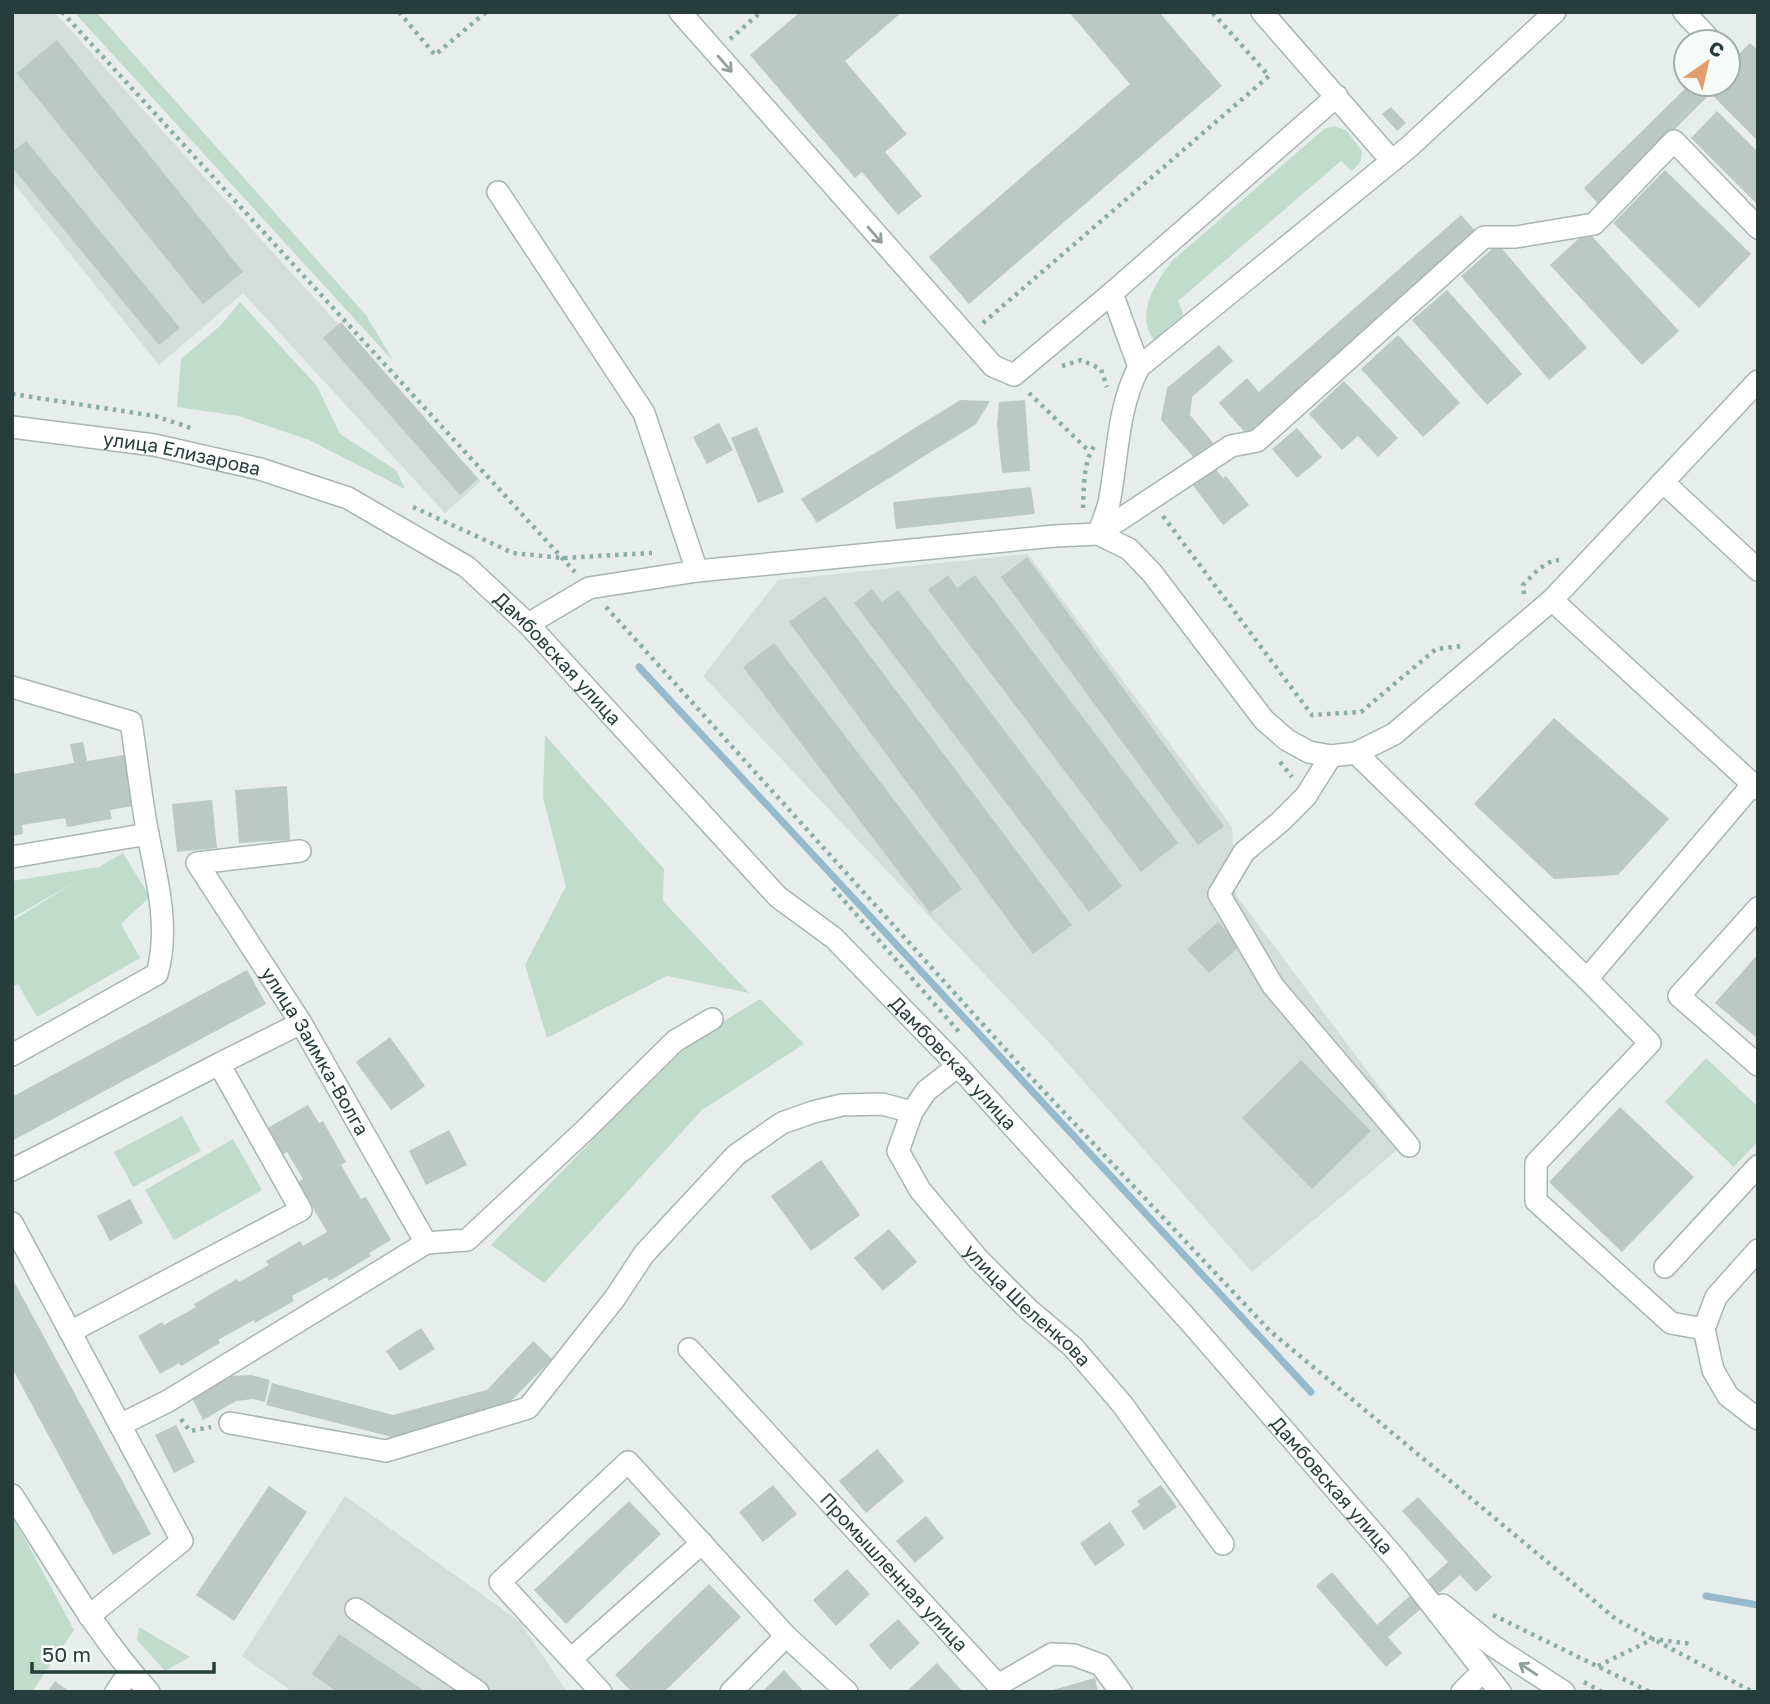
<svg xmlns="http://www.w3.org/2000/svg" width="1770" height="1704" font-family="'Golos Text',sans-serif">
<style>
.built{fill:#d4ddda}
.green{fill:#c1dccc}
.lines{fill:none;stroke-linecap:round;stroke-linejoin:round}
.stream{stroke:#94bacc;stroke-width:7}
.building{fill:#bbc8c4}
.minor-casing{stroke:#a9b5b3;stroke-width:24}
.path{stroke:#8aada7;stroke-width:4.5;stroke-dasharray:3.5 5;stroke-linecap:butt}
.minor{stroke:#fff;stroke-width:21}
.oneway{stroke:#929e9d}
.labels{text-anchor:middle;stroke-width:7;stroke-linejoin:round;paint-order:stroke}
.street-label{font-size:19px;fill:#263d3b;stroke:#f6faf8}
</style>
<rect width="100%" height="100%" fill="#e6edeb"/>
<path class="built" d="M12,12H54L481,481L445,513L243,293L159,365L12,181Z
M1028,554L1232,827L1236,895L1415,1135L1252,1272L1055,1049L703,676L778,580Z
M345,1496L519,1621L567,1692H293L242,1656Z"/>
<path class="green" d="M74,12H96L366,315L394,362Z
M1334,126L1346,130L1362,151L1361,161L1352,171L1341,161L1178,301L1183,313C1178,326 1167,337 1154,340C1134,315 1156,282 1172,261L1324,129Z
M240,302L317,386L340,434L396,470L405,489L309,440L239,416L177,407L181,359L220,326Z
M545,735L664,869L663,901L749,993L667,976L547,1038L525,965L566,886L543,798Z
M123,853L150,897L121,924L140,958L37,1017L18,984L12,987V921L77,881L12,918V881L99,867Z
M760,999L804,1044L702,1110L544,1283L491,1245L682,1047Z
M1706,1058L1758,1107V1141L1734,1167L1665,1102Z
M182,1116L201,1151L133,1187L114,1152Z
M233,1139L262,1190L174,1240L145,1190Z
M12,1515L74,1630L32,1692H12Z
M139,1627L190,1657L165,1671L137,1640Z"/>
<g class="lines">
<path class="stream" d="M639,667L1311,1392
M1706,1596L1758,1605"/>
</g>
<path class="building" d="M800,12H902L845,61L907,134L885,152L922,196L898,215L862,172L855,178L750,55Z
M1069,12H1159L1222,86L969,304L929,257L1130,84Z
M57,40L243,272L203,304L17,73Z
M1750,43L1758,50V141L1705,88L1709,84H1728V65Z
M1690,84H1693L1707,97L1599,205L1584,188Z
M1391,107L1406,123L1397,131L1382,114Z
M1717,111L1758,152V205L1691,138Z
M26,141L180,328L159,345L12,167V152Z
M1665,170L1751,254L1699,308L1613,223Z
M1461,215L1479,235L1249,437L1219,403L1247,378L1259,392Z
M1587,231L1679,331L1642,365L1550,265Z
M1498,244L1587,348L1549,380L1461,276Z
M1447,290L1522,374L1487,405L1412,320Z
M341,322L478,479L460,495L323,338Z
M1398,335L1460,403L1423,437L1361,369Z
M1219,345L1233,361L1192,397L1190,415L1214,444L1195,459L1161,420L1167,388Z
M1344,381L1398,438L1378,457L1358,436L1342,450L1309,414Z
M960,400L990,401L976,424L817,523L801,499Z
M1025,400L1030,471L1002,473L997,425L999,402Z
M719,423L733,450L707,464L693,437Z
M757,427L784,492L758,503L731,438Z
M1297,428L1322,457L1297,478L1272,449Z
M1214,467L1223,478L1226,476L1249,505L1223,525L1192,484Z
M1031,487L1035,514L896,529L893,502Z
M1027,557L1224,826L1198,845L1001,577Z
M948,575L957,588L975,575L1178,843L1141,872L928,590Z
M872,589L882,602L898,590L1122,886L1089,912L854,603Z
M825,596L1072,925L1033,954L789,622Z
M774,643L962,889L930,913L743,667Z
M1554,718L1669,819L1618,875L1554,879L1474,804Z
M83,742L87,761L124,755L133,806L110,810L112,819L67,827L65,818L22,825L23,834L12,836V774L74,763L70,744Z
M287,786L290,840L239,843L235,790Z
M212,800L217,848L177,852L172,804Z
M1218,922L1240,946L1209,973L1187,949Z
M1758,954V1039L1715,1003Z
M247,970L266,1004L12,1141V1097Z
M390,1037L425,1086L391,1110L356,1062Z
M1301,1060L1371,1131L1312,1189L1242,1118Z
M308,1105L319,1123L323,1121L346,1162L341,1165L361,1199L366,1197L391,1240L369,1253L371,1256L329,1281L327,1277L292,1296L294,1301L255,1323L254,1320L218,1340L220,1343L181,1366L179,1363L160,1374L138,1336L162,1322L164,1325L196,1307L194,1304L237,1279L239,1282L269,1265L266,1261L300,1241L303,1246L327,1232L298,1182L303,1179L287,1152L282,1155L266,1129Z
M1620,1107L1694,1177L1622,1252L1549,1182Z
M449,1130L467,1165L426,1185L409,1151Z
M821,1160L860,1215L811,1251L771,1196Z
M130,1199L143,1223L110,1241L97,1216Z
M889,1229L917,1262L883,1291L854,1258Z
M12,1278L151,1534L113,1555L12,1368Z
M421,1328L435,1349L400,1371L386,1351Z
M533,1341L552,1359L508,1404L392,1437L266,1405L272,1383L393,1415L487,1390Z
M251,1375L270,1380L265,1402L253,1399L236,1401L203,1420L192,1398L229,1376Z
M176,1425L195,1462L174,1473L155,1435Z
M877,1449L904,1481L866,1513L839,1481Z
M773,1485L797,1514L763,1542L739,1512Z
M1161,1485L1177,1507L1144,1530L1131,1511L1140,1505L1137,1501Z
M269,1486L307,1512L234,1621L196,1595Z
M1418,1497L1492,1577L1476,1592L1460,1575L1388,1637L1402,1653L1386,1667L1316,1586L1332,1572L1377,1625L1448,1562L1402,1511Z
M629,1501L661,1534L566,1624L534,1590Z
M926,1516L944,1538L915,1563L896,1541Z
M1110,1522L1125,1545L1095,1566L1080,1543Z
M847,1569L870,1594L836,1626L813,1600Z
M709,1584L741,1617L664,1692H632L615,1675Z
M898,1619L920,1643L890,1670L869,1645Z
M339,1634L426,1692H337L312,1674Z
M937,1663L963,1692H906Z
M784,1670L804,1692H762Z
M1095,1678L1098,1692H1050L1049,1691Z
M55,1681L70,1692H47Z"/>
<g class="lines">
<g class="minor-casing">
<g id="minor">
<path d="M680,12L993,366L1014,375L1112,293L1337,96"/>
<path d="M1262,12L1392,161"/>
<path d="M1684,12L1712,42"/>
<path d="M498,192L644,413L697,571"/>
<path d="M1112,293L1139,367"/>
<path id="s1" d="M12,427L154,445L260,469L348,498L467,567L528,624L778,897L834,938L958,1066L1191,1323L1396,1559L1500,1692"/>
<path d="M1663,482L1758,570"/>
<path d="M1098,534L1231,446L1257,441L1484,237H1516L1594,224L1674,141L1758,228"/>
<path d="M1098,534C1102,524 1106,514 1109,503C1118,458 1117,408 1139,367L1409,147L1555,12"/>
<path d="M1552,600L1758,789"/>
<path d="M528,624L589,588L697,571L1055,536L1098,534L1129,549L1152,573L1264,720L1287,740L1309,752L1331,756L1356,753L1394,734L1552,600L1758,381"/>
<path d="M12,687L131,722C137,760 141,798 148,835C157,880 170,928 157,974L12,1055"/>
<path d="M1356,753L1587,979L1650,1043L1536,1163V1201L1671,1323L1704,1329"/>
<path d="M1331,756L1306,796L1280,822L1244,852L1219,894L1273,986L1409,1146"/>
<path id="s2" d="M300,851L197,863L301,1023L426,1243"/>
<path d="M12,857L148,834"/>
<path d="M1758,908L1679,996L1758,1065"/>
<path d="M1587,979L1753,784"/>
<path id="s3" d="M958,1066L926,1091L912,1112L898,1151L920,1190L979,1260L1028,1309L1073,1347L1122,1404L1223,1544"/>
<path d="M12,1170L219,1064"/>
<path d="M12,1223L120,1425L168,1401L426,1243L467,1240L584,1131L675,1041L712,1019"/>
<path d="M1758,1250L1716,1297L1704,1329L1713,1370L1728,1396L1758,1419"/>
<path d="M1665,1267L1758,1166"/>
<path d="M70,1332L301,1210L219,1064L301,1023"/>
<path id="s4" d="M689,1349L998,1685L1052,1654L1074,1655L1101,1665L1121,1692"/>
<path d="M230,1423L386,1451L528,1408L615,1298L644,1254L736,1155L782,1123L813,1112L842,1105L882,1104L912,1112"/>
<path d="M12,1495C56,1562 95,1633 149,1692"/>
<path d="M1443,1605L1493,1646L1564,1692"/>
<path d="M356,1609L478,1692"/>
<path d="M89,1616L182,1541L120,1425"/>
<path d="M571,1659L702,1543"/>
<path d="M116,1692L130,1671"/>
<path d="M601,1692L500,1582L628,1462L786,1636L847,1692"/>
<path d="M731,1692L786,1636"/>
<path d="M1462,1692L1483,1671"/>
</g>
</g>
<path class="path" d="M62,12L575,572
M399,12L435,55L486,12
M730,39L761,12
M983,323L1269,76L1212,12
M1062,366L1081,360L1101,369L1107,387
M1029,393L1090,452
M12,394L155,416L194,429
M413,507L513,553L562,558L652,553
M1083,508C1084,488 1083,461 1095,445
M1163,516L1312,715L1361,712L1436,649L1462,646
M1524,594L1523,585C1534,574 1544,561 1559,560
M606,607L1025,1071L1270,1331L1617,1620L1753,1692
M1280,762L1292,777
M833,888L960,1033
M181,1419L190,1431L211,1427
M1493,1615L1650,1692
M1598,1666L1653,1639L1692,1644
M1584,1682L1602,1692"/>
<use href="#minor" class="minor"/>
</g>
<defs><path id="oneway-shaft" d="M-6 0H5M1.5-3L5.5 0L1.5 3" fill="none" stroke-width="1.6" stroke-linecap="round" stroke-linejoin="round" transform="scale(1.75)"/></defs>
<g class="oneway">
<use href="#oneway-shaft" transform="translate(725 64) rotate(49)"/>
<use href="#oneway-shaft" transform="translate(875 235) rotate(49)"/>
<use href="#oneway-shaft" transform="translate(1528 1669) rotate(-147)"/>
</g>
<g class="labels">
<g class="street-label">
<text dy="7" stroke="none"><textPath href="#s1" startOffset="172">улица Елизарова</textPath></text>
<text dy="7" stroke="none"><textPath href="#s1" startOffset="611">Дамбовская улица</textPath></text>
<text dy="7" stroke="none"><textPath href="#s2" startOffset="326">улица Заимка-Волга</textPath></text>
<text dy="7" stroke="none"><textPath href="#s1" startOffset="1178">Дамбовская улица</textPath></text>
<text dy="7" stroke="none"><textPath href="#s3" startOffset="310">улица Шеленкова</textPath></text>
<text dy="7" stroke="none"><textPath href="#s1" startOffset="1745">Дамбовская улица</textPath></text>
<text dy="7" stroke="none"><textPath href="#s4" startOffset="303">Промышленная улица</textPath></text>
</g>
</g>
<rect width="1770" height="1704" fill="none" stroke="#263d3b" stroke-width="28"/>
<g transform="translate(1707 63) rotate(34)"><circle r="33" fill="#f6faf8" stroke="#a3aeac" stroke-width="2"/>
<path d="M0-5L12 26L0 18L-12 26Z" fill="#e39c6d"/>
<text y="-10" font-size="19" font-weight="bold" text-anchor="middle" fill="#263d3b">С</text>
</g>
<path d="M32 1662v10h182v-10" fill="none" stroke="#263d3b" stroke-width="3.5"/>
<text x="42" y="1662" font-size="21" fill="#263d3b" stroke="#f6faf8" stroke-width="5" paint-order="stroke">50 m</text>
</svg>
